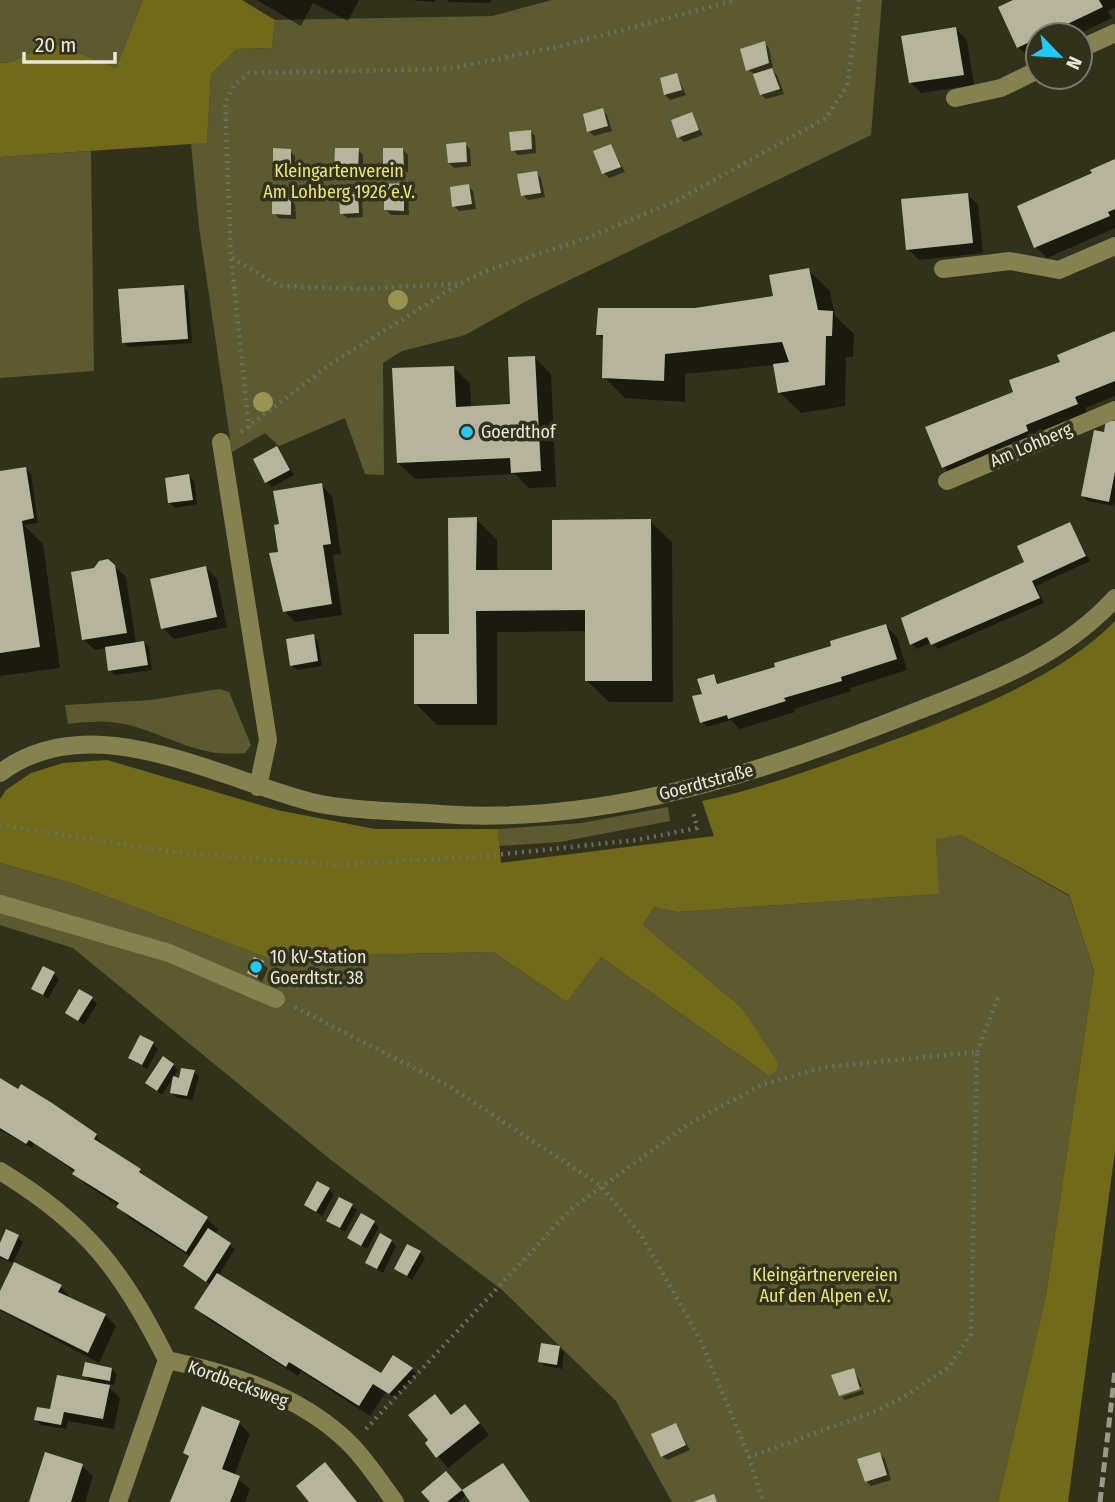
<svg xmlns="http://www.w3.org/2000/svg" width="1115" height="1502" font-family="'Fira Sans Condensed',sans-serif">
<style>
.green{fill:#5d5a31}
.forest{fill:#706a1a}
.shadow{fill:#0007}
.building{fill:#b6b49c}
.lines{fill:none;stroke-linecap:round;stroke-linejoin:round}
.path{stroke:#706f5d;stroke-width:4.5;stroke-dasharray:2 5;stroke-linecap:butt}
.minor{stroke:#86824f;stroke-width:18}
.rail{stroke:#9a998a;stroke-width:5;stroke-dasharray:10 5;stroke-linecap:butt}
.tree{fill:#999450}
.poi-dot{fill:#22c9fd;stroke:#32311c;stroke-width:2.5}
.labels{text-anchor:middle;stroke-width:7;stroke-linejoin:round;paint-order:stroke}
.park-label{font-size:18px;fill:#ede57b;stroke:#32311c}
.poi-label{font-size:18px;fill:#e9e8dc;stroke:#32311c;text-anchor:start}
.street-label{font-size:18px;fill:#e9e8dc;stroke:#32311c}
</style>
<rect width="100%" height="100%" fill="#32311c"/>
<path class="green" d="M0,0H143L116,68L51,42L12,62L0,63Z
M552,0H882L871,135L530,299L465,335L402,351L383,363L384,475L365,474L345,418L279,446L265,433L232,452L199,227L191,144L207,142L211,74L237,49L272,48L275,20L492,16Z
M91,151L94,371L0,378V157Z
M219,689L229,692L251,745L245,753C205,758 176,740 139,728C116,720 92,721 68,724L65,705L151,700Z
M668,807L670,821L560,842L499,846L498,829L581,823Z
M961,835L1069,896L1094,971L1046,1295L998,1502H672L616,1401L502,1290L331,1160L73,948L0,925V863L72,883L278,962L303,956L493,952L567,1002L601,957L769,1076L742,1008L643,925L654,907L677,912L938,894L936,838Z"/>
<path class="forest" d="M143,0H242L275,20L272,48L237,49L211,74L207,143L0,157V63L12,62L51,42L116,68Z
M1115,621V1151L1068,1502H998L1046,1295L1094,971L1069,895L961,835L936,839L939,894L677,912L654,907L643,925L742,1008L778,1063L776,1071L769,1076L601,957L567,1002L493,952L303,956L278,962L72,883L0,863V799L6,790L31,773L63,763L107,760L277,810L375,829H498L501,863L714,836L702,801C755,790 805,772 855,754C938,724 1054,684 1115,621Z"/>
<path class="shadow" d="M257,0H359L348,21L313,3L301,26Z
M410,0H435V2Z
M447,0H491V3L449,2Z
M1017,0H1115V8L1108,11L1112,18L1076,35H1038V53L1029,57L1018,47Z
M956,29L967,40L974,85L921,93L910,82Z
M764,43L769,48L773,68L771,69L777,75L784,94L766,99L761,94L755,74L748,70Z
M677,75L686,95L670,100L665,95Z
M602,110L607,115L612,131L594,136L589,131Z
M691,114L703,135L684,142L679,137Z
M530,131L535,136L536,153L518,155L513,150Z
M465,144L470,149L471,166L454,168L449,163Z
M611,146L625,172L609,178L604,173Z
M358,150L363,155V174L341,173L336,168Z
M403,150L408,155V172H390L385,167Z
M290,151L295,156V176L280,175L274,170Z
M1115,162V228L1047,258L1036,247L1019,206Z
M536,173L541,178L545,197L528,200L523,195Z
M403,185L408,190L409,215H391L386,210Z
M468,186L473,191L476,209L459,211L454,206Z
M967,194L978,205L983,253L919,260L908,249Z
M357,195L362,200L363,217L347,218L342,213Z
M290,199L295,204L296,219L279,218L274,213Z
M808,270L830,291L835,316L854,334L853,357H846L845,406L801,413L779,392L775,365L685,374V402L625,398L604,377L605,341L598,334L695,310L775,298Z
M183,286L188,291L192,343L129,347L124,342Z
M1115,332V396L1085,408L1088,415L955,478L944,467L1016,393Z
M535,358L551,374L556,487L529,488L515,474L415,479L398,463L453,367L470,384L471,408L512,406Z
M1115,423V500L1114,506L1088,501L1083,496L1105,434Z
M277,448L294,475L272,487L267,482Z
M26,469L31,474L38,523L24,525L43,544L60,668L0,676V473Z
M189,476L194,481L197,504L175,508L170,503Z
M321,485L332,496L341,554L333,555L342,615L295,622L284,611L281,525Z
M476,519L497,540V572H554L650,521L672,542L673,702H609L587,681V631L497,632V725H437L416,704L450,635Z
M1070,524L1090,561L1036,586L1044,603L938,649L932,642L917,649L912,644L1026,563Z
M114,566L126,577L136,644L144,642L149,647L152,670L115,675L110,670L107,648L95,650L84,640Z
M206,568L217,579L227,627L174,639L163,628Z
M886,626L897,637L907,670L850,688L851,691L794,709L795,712L740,729L731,720L707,727L702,722L704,695L714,676L720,685L777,668Z
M313,636L318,641L322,666L297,670L292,665Z
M255,959L268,968L262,982L249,973Z
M54,974L59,979L48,999L33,988Z
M92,999L97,1004L84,1025L67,1013Z
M153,1044L158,1049L147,1069L130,1058Z
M173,1065L178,1070L162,1095L147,1083Z
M194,1072L199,1077L192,1100L177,1098L172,1093L181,1080Z
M0,1080L96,1136L106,1148L140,1170L150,1182L207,1219L218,1229L215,1234L235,1249L218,1276L380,1374L412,1369L416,1374L395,1398L386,1392L370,1416L301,1371L298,1376L207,1318L196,1307L211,1285L185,1266L191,1257L129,1218L119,1206L85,1184L75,1172L34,1143L32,1148L0,1130Z
M318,1183L334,1194L322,1216L306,1204Z
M352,1206L357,1210L345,1232L328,1220Z
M374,1223L379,1227L367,1249L349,1238Z
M18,1237L23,1242L13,1263L0,1258V1247Z
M391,1241L396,1246L383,1273L367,1262Z
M420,1253L425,1258L412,1280L396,1268Z
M61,1287L71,1299L105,1315L116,1326L99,1363L0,1310V1295Z
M559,1348L564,1353L562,1369L545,1366L540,1361Z
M112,1369L117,1374L114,1385L105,1383L120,1398L114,1429L68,1421L66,1429L41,1425L36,1420L94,1384L84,1375Z
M854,1370L862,1386L840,1394Z
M863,1390L864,1394L845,1400L842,1397Z
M445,1407L452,1416L475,1417L489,1435L448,1468L427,1444Z
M203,1408L239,1423L250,1434L234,1476L250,1489L245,1502H172L190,1458L185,1453Z
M676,1425L690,1450L667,1460L662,1456Z
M880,1454L885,1459L891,1480L871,1486L866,1481Z
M502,1465L528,1502H472L467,1494L458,1502H432L451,1478L462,1492Z
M82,1466L93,1476L85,1502H31Z"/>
<path class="building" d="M1013,0H1099L1103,7L1017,48L998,7Z
M956,27L964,75L909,83L901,36Z
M765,41L769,63L746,71L740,49Z
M772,68L780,89L760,95L753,74Z
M677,73L682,90L664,95L660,78Z
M603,108L608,126L587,132L583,114Z
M692,112L699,130L677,138L671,120Z
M531,130L532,149L511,151L509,132Z
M466,142L467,162L448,163L446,144Z
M611,144L621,167L602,174L593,151Z
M273,148L291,149V172L273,171Z
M335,148H359L358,169L334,168Z
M383,148H403L404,168H383Z
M1115,159V209L1108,212L1110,216L1034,248L1017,206L1092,173L1090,170Z
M537,171L541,193L521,196L517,174Z
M404,183V211L384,210V184Z
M469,184L472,204L452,207L450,187Z
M968,193L973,243L906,250L901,199Z
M358,194L359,213L340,214L339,195Z
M272,196L291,197V215L272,214Z
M809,268L818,310L833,311L832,336H826L825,385L778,393L773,364L789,362L782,342L665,354L664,381L602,378L603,335H596L598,308H695L773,296L769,275Z
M184,285L188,339L122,343L118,289Z
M1115,331V381L1075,397L1078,404L1026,425L1028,431L942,468L925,427L1013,392L1009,380L1060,362L1057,355Z
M535,356L541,471L511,473L510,458L397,463L392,368L454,366L456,407L510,404L508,357Z
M1106,419L1115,421V472L1109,502L1081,496L1094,430L1104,432Z
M277,446L290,470L265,483L253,459Z
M26,467L34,518L22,521L40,647L0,653V471Z
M189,474L193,500L168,503L165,478Z
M322,483L331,544L323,545L332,604L283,612L269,553L278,552L274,525L279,524L273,491Z
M477,517L476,570H552V520L651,519L652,681H585V610L476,611L477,704H414V634H449L448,518Z
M1070,522L1086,556L1032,581L1040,598L931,645L927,637L910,645L901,618L1024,562L1017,546Z
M108,559L115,565L127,633L82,640L71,572L94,568L99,561Z
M206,566L217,617L161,629L150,579Z
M886,624L897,659L841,677L842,681L784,698L786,701L728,719L727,715L700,723L692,696L702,694L697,679L714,674L717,684L775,667L774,663L831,646L830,641Z
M314,634L318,661L290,666L286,639Z
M144,641L148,665L108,671L105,647Z
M254,957L264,961L257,978L247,973Z
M43,966L55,972L43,995L31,989Z
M79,989L93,997L78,1021L65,1013Z
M140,1035L154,1042L142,1065L128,1058Z
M163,1056L174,1064L157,1091L145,1083Z
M181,1068L195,1070L187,1096L170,1093L173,1076L179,1078Z
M0,1078L18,1089L21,1084L52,1103L97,1134L94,1139L141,1169L139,1172L208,1217L186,1252L116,1207L119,1203L72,1174L75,1170L29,1140L26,1144L0,1128Z
M317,1181L330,1188L316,1212L304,1205Z
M339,1197L353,1204L340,1228L326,1221Z
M361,1213L375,1221L361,1246L347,1238Z
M208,1228L231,1243L206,1282L183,1266Z
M6,1229L19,1235L8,1260L0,1256V1243Z
M380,1233L392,1240L377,1269L365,1263Z
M407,1244L421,1251L407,1276L394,1269Z
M14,1262L62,1285L58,1292L106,1314L88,1353L0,1309V1291Z
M217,1273L381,1373L393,1355L413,1368L389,1394L373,1384L359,1406L289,1362L286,1367L194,1308Z
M541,1343L560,1346L557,1365L538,1362Z
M85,1362L112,1368L110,1381L82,1376Z
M854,1368L860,1389L839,1396L831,1375Z
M57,1375L110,1385L103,1419L64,1412L61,1425L34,1420L37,1407L50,1409Z
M435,1394L451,1415L465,1404L480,1423L436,1458L425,1443L428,1440L408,1415Z
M202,1406L240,1421L222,1469L240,1476L230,1502H170L189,1456L183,1453Z
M676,1423L686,1445L661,1457L651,1434Z
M45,1452L83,1464L71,1502H29Z
M880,1452L887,1475L865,1482L857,1459Z
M325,1462L357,1502H309L296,1486Z
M503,1463L530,1502H470L462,1490Z
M446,1471L462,1490L447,1502H430L421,1492Z
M714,1494L717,1502H693Z"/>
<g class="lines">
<path class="path" d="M232,258L280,286L360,289L457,284
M249,428L231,257L225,103L235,84L249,73L448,69L561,46L737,0
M241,432L332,363L459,284L486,271L590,237L678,200L826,118L847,86L859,0
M0,825L173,852L337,865L485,856L637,840L697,828L693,811
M295,1007L449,1086L601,1186L641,1235L701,1341L749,1457L763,1502
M977,1052L998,997
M366,1429L571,1209L687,1125L761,1085L825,1067L977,1052L971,1334L949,1367L905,1396L876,1411L749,1457"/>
<path class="minor" d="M1080,49L1115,33
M955,98L1001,88L1038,70
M943,269L1010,261L1059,270L1115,246
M221,442L268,740L258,787
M947,481L1115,410
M0,773C90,705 215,777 311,802C349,811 400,811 440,814C604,826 767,771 917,711C988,683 1062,657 1115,598
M0,904L169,953L276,999
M0,1171C87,1224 122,1270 167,1360L118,1502
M167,1360C232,1373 305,1398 352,1446C368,1463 381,1483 395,1502"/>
<path class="rail" d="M1100,1502L1115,1371"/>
</g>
<g class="tree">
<circle cx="398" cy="300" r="10"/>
<circle cx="263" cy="402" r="10"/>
</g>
<g class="poi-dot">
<circle cx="467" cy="432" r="7"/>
<circle cx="256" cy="967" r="7"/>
</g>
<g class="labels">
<g class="park-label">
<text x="339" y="177">Kleingartenverein<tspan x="339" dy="21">Am Lohberg 1926 e.V.</tspan></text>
<text x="825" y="1281">Kleingärtnervereien<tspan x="825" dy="21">Auf den Alpen e.V.</tspan></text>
</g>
<g class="poi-label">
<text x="481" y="438">Goerdthof</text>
<text x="270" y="963">10 kV-Station<tspan x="270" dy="21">Goerdtstr. 38</tspan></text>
</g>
<g class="street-label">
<text transform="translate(1031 445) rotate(-23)" y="6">Am Lohberg</text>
<text transform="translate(706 782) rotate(-15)" y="6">Goerdtstraße</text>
<text transform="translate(238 1384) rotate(20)" y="6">Kordbecksweg</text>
</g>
</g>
<g transform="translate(1059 56) rotate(115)"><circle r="33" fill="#32311c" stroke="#7b7a69" stroke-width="2"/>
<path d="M0-5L12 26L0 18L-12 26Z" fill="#22c9fd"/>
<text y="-10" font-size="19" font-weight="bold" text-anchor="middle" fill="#e9e8dc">N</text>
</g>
<path d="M24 52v10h91v-10" fill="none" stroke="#e9e8dc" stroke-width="3.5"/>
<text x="35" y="52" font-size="21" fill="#e9e8dc" stroke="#32311c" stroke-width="5" paint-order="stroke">20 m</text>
</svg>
